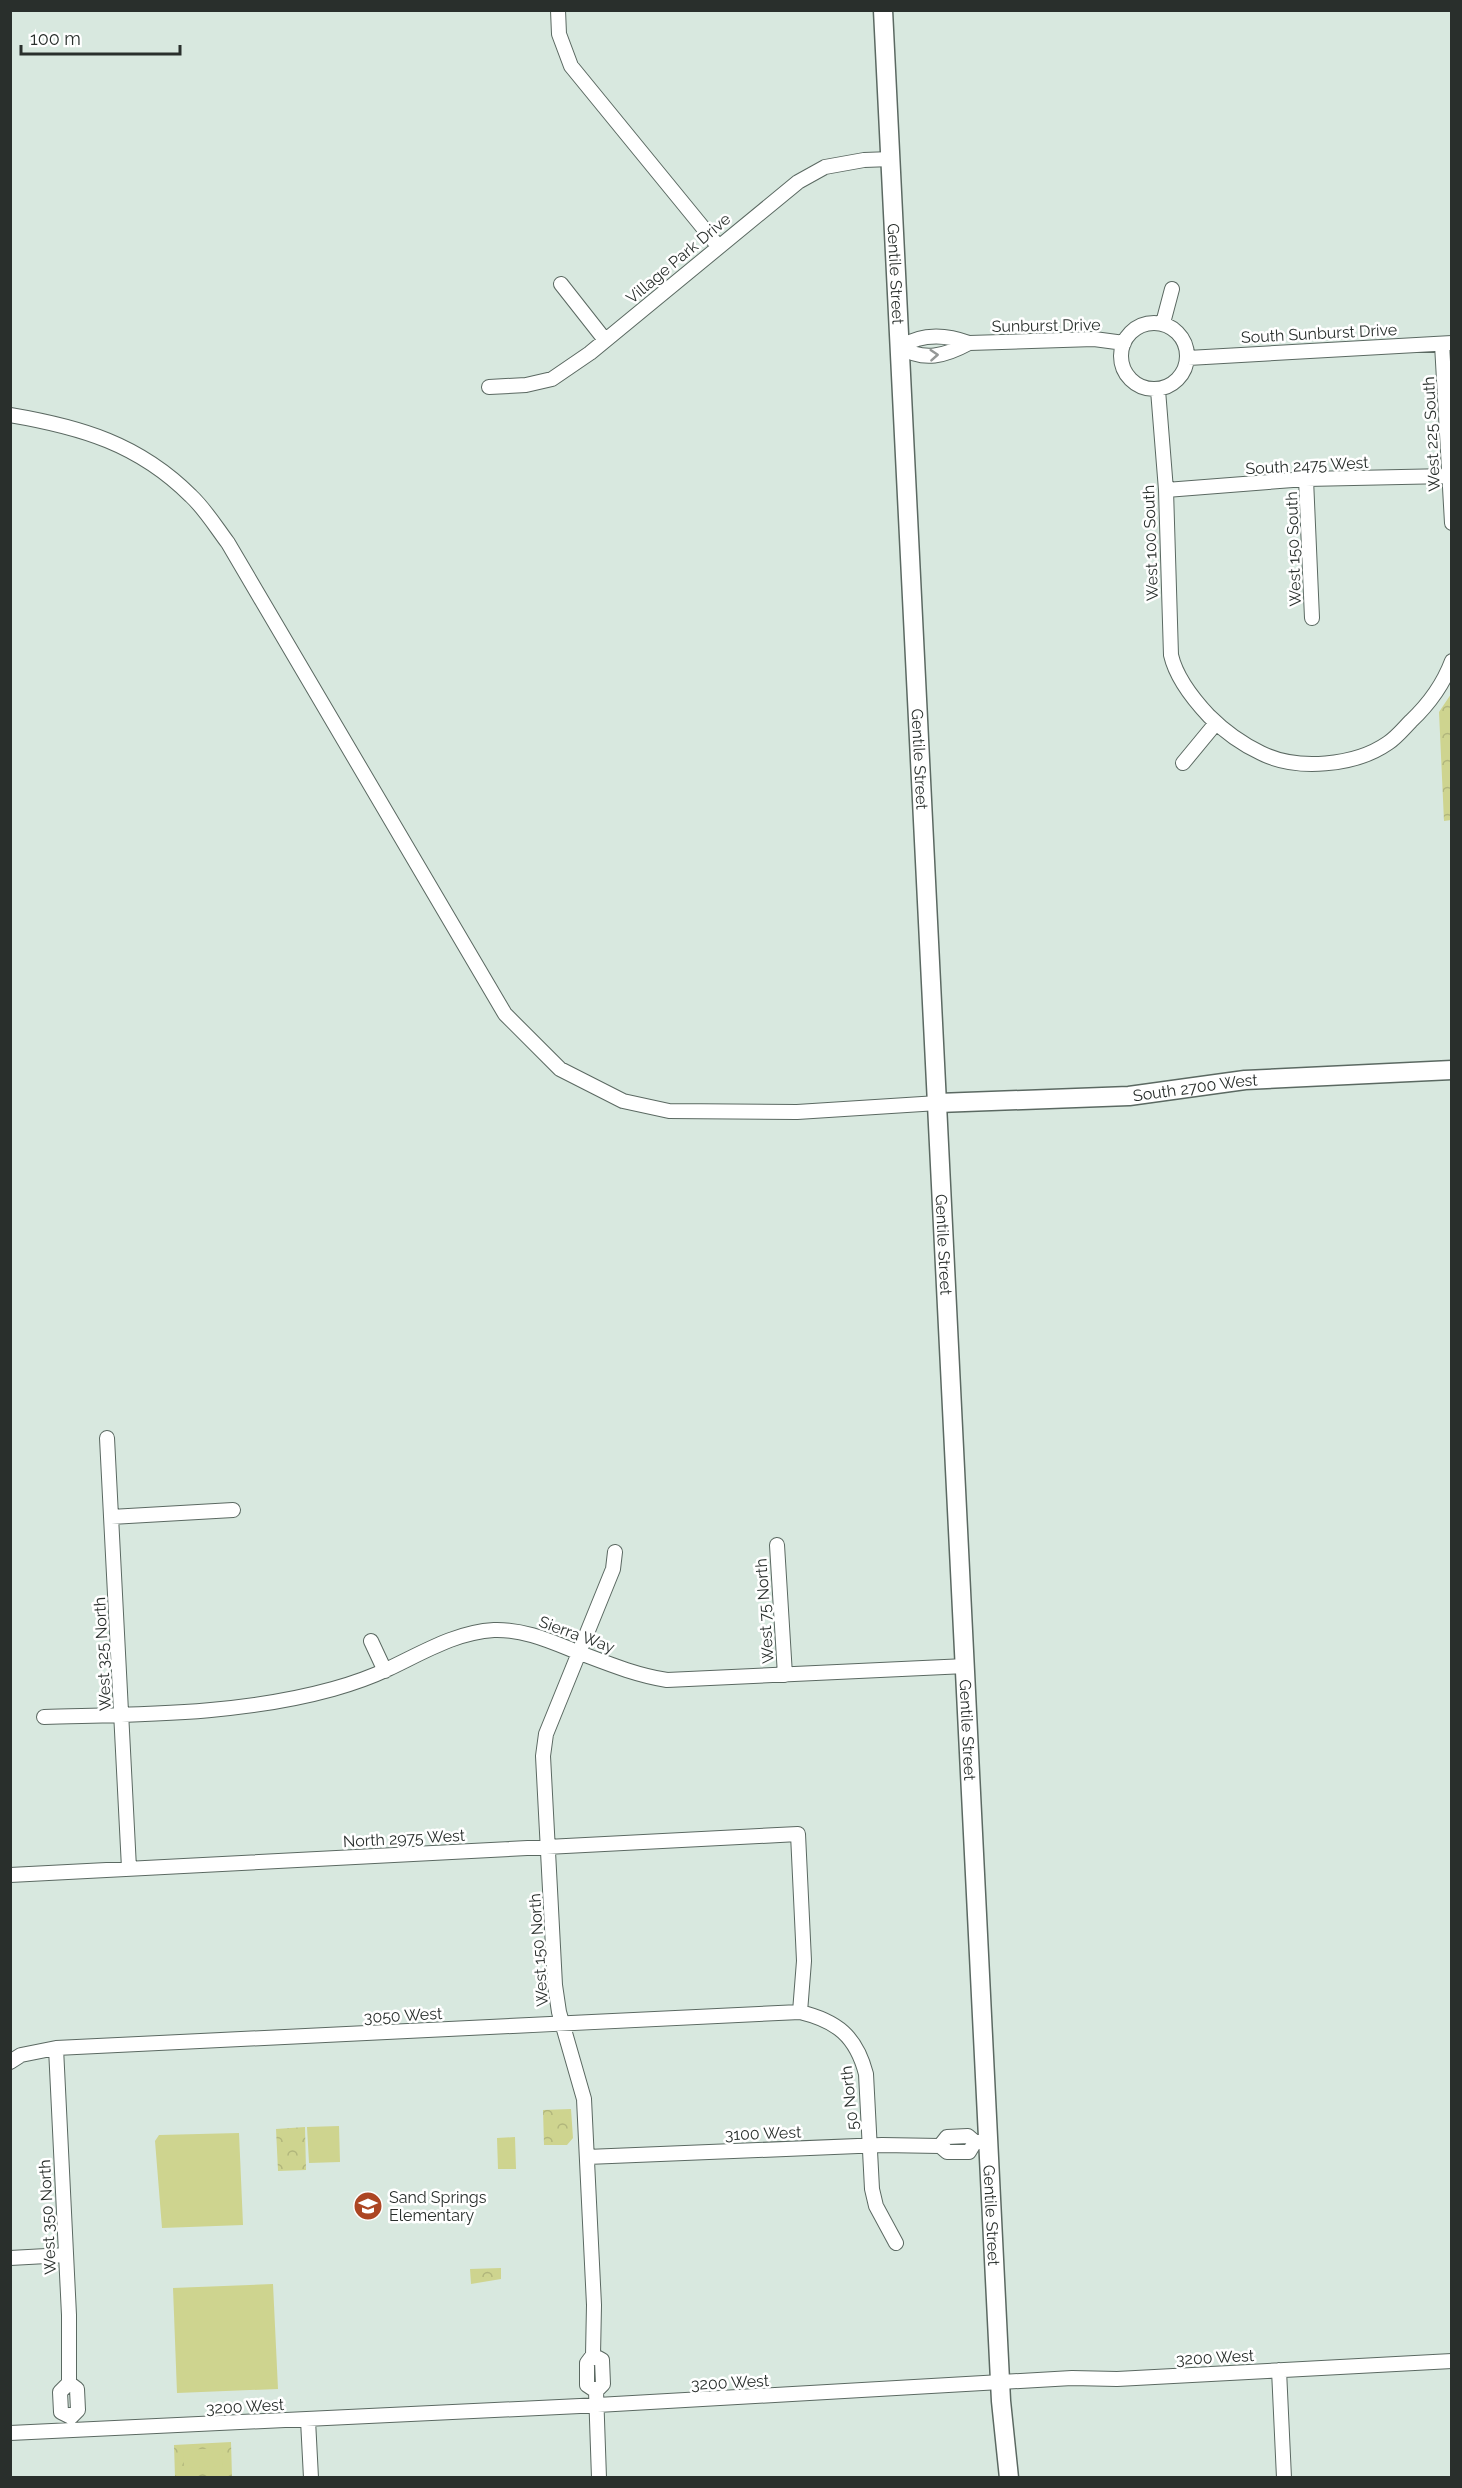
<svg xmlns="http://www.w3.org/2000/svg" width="1462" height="2488" font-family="Raleway,sans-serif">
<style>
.park{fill:url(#park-crowns)}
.pitch{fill:#ced48f}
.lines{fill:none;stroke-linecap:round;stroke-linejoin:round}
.minor-casing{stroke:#5b6962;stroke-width:16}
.major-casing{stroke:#5b6962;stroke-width:21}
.minor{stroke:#fff;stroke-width:14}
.major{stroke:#fff;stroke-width:18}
.oneway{stroke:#949796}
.labels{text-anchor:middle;stroke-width:5;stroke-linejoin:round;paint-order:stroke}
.street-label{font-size:16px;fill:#292f2c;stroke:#fff}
.poi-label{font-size:16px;fill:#292f2c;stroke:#fff;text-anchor:start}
</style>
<defs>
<pattern id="park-crowns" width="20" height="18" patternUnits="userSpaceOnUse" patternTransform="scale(1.5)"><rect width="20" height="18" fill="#ced48f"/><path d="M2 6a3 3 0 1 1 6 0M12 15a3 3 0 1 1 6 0" fill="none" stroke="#b1b67c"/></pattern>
</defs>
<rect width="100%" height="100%" fill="#d8e8df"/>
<path class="park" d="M1451,694V820L1444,821L1439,712Z
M571,2109L573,2138L567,2145H544L543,2110Z
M305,2127L306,2170L278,2171L276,2129Z
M501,2268V2279L471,2284L470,2269Z
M231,2442L232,2477H175L174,2445Z"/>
<path class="pitch" d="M339,2126L340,2162L309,2163L307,2127Z
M239,2133L243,2225L162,2228L155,2141L159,2135Z
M515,2137L516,2169H498L497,2138Z
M273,2284L278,2389L177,2393L173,2288Z
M222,2448L223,2466L184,2468L183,2450Z"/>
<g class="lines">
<g class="minor-casing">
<path id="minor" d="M558,10L559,34L571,66L718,246
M561,284L605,340
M1121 356a33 33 0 1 1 66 0a33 33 0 1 1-66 0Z
M1163,323L1172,289
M969,343C945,356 924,362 900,347C922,333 945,334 969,343L1094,339L1124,343
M1442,344L1452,523
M1188,358L1452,343
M489,387L526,385L552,379L590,353L798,182L825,167L864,160L891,159
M1158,390L1166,490L1171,655C1176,677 1193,699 1209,716C1224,731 1242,744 1261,753C1297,771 1355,766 1388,743C1397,737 1404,728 1411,721C1429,704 1443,685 1452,661
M10,415C81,427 139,444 191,496C205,509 216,527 228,543L505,1014L560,1069L623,1101L669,1111L797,1112L938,1103
M1306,479L1312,618
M1166,490L1306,479L1449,476
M1183,763L1216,723
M107,1438L129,1868
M111,1517L233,1510
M777,1545L785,1675
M371,1641L385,1671
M44,1717C141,1714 239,1715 333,1689C351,1684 371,1677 388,1669C422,1653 456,1632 494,1630C525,1629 552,1642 580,1653C609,1664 636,1675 667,1680L966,1666
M10,1875L798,1834L804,1961L800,2012C837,2021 856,2036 866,2074L872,2189L876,2206L896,2243
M56,2048L69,2315V2383L60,2392L61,2412L71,2417
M10,2062L21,2055L56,2048L800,2012
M940,2146L947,2137L968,2136L975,2142H981
M587,2157L882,2145L940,2146L947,2152H969L975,2142
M10,2258L65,2255
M593,2355L602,2360L603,2384L596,2391L599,2478
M1279,2370L1284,2478
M69,2383L77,2389L78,2410L71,2417
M596,2391L587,2385V2363L593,2355L594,2305L584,2099L559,2012L555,1985L543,1756L546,1734L613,1569L615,1552
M308,2420L311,2478
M10,2433L580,2406L1072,2378L1117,2379L1452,2361"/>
</g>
<g class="major-casing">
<g id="major">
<path id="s1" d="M883,10L1001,2401L1009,2478"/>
<path id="s2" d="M938,1103L1129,1096L1245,1080L1452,1070"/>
</g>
</g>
<use href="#minor" class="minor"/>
<use href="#major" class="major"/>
</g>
<defs><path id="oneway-chevron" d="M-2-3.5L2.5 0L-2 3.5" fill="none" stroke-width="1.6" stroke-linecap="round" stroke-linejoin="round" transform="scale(1.5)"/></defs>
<use class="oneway" href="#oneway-chevron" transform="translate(934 355) rotate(-4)"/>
<defs>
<g id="school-disc" transform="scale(1.5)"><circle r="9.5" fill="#ac4522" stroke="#fff"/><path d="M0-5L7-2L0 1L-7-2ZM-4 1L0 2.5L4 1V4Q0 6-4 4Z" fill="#fff"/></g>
</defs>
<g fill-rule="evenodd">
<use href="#school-disc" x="368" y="2206"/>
</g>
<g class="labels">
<g class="street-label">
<text transform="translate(678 258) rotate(-40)" y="6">Village Park Drive</text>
<text dy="6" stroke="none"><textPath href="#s1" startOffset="264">Gentile Street</textPath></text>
<text transform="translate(1046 325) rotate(-1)" y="6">Sunburst Drive</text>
<text transform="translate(1319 333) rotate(-3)" y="6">South Sunburst Drive</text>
<text transform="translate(1431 434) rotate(-93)" y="6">West 225 South</text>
<text transform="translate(1307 465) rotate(-3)" y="6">South 2475 West</text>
<text transform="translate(1150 543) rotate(-92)" y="6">West 100 South</text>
<text transform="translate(1293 549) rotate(-92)" y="6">West 150 South</text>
<text dy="6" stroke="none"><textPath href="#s1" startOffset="750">Gentile Street</textPath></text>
<text dy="6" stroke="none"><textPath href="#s2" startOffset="258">South 2700 West</textPath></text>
<text dy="6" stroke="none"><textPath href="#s1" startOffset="1236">Gentile Street</textPath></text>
<text transform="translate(764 1611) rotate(-94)" y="6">West 75 North</text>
<text transform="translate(577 1634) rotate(20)" y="6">Sierra Way</text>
<text transform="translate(102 1654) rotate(-93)" y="6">West 325 North</text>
<text dy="6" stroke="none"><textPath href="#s1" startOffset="1722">Gentile Street</textPath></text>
<text transform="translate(404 1838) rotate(-3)" y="6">North 2975 West</text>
<text transform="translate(538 1950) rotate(-94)" y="6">West 150 North</text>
<text transform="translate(403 2015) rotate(-3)" y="6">3050 West</text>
<text transform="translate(849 2098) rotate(-96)" y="6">50 North</text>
<text transform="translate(763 2133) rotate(-2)" y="6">3100 West</text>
<text dy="6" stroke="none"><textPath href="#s1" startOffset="2208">Gentile Street</textPath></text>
<text transform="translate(47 2217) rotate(-93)" y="6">West 350 North</text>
<text transform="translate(1215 2357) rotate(-3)" y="6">3200 West</text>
<text transform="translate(730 2382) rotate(-3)" y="6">3200 West</text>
<text transform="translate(245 2406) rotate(-3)" y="6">3200 West</text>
</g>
<g class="poi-label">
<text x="389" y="2203">Sand Springs<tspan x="389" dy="18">Elementary</tspan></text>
</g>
</g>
<rect width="1462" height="2488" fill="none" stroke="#292f2c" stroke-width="24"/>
<path d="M21 45v9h159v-9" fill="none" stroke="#292f2c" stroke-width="3"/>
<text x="30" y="45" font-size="18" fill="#292f2c" stroke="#ffffff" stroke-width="4.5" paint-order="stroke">100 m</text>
</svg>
